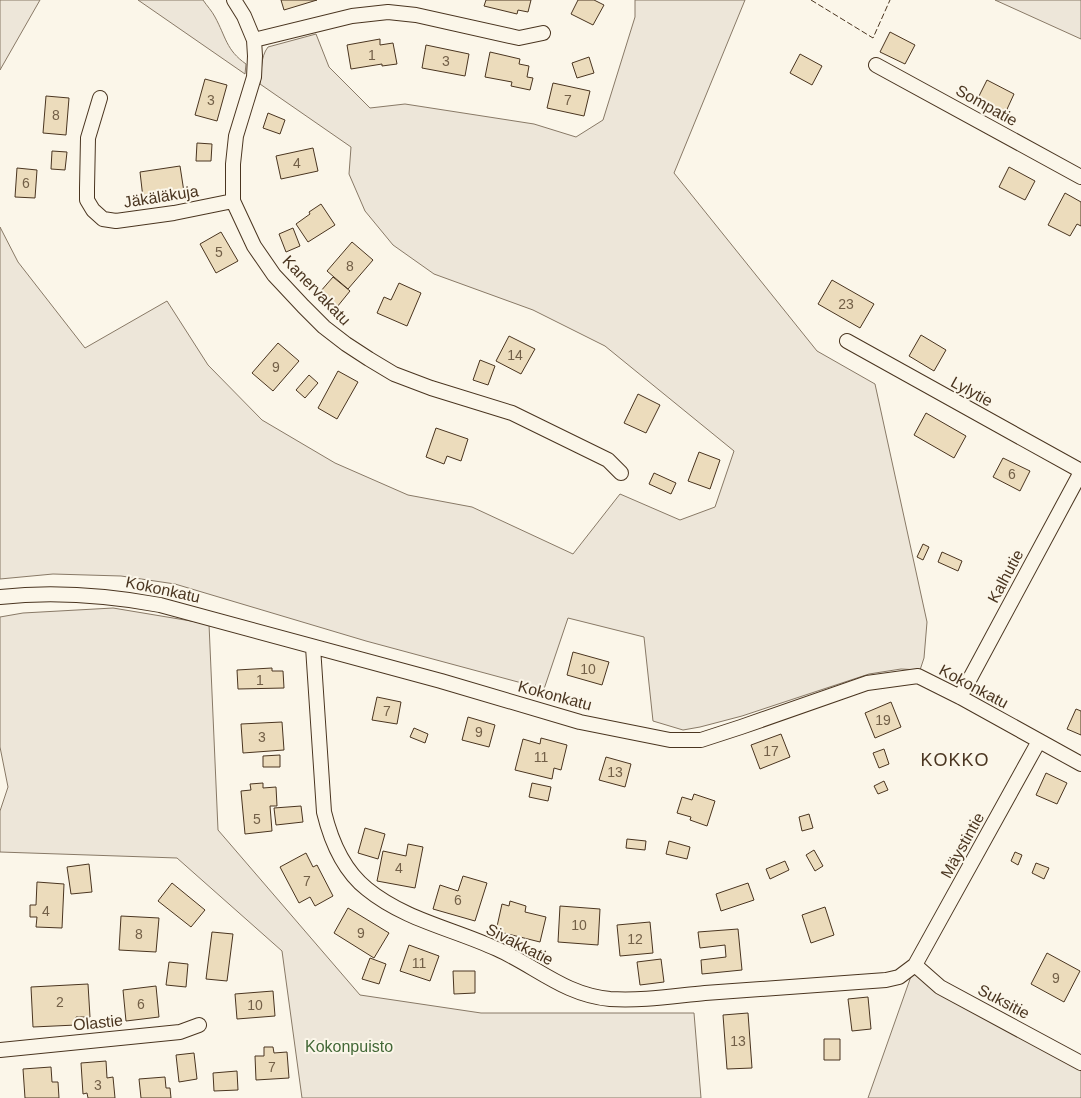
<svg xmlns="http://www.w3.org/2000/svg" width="1081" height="1098" font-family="Arial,sans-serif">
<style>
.green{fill:#ede6d9;stroke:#887966}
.building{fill:#ecdcbc;stroke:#4a3520}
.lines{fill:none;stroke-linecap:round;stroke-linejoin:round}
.street-casing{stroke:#4a3520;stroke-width:16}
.street{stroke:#fbf6e9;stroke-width:14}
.fence{stroke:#4a3520;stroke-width:1;stroke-dasharray:6 2.5;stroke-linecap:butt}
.labels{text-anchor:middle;stroke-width:4;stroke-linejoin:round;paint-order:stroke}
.number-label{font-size:14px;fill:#725f47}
.street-label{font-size:16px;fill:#4a3520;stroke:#fbf6e9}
.park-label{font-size:16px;fill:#436837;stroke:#fbf6e9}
.neighbourhood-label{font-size:18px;letter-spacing:1px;fill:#4a3520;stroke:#fbf6e9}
</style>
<rect width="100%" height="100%" fill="#fbf6e9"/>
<path class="green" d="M0,0H40L0,70Z
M138,0H203C207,6 212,11 215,17C226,37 226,50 246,64L245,74Z
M635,0H745L674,173L817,351L875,384L927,622L924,658L920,670L901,669L869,674L742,716L700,727L683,730L653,721L644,637L568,618L544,689L366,641L175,584L121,576L53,574L0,579V227L18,262L85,348L167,301L208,365L262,420L335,463L408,495L472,507L573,554L620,494L680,520L715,507L734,451L605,346L533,310L434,274L393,245L365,211L349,174L351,147L260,84C262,72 260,57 268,47L316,34L329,67L370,108L405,104L534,124L576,137L603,120L635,17Z
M995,0H1081V39Z
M113,608L209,624L218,830L360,995L481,1013H694L701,1098H302L282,951L177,858L0,852V811L8,787L0,747V617L23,613Z
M915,965L1081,1063V1098H868Z"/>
<path class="building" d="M281,0H317L284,10Z
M486,0H531L528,12L518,10L517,14L484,6Z
M578,0H594L604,5L593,25L571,14Z
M890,32L915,45L905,64L880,52Z
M380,39V45L393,43L397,64L382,66V64L351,69L347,45Z
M426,45L469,54L465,76L422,68Z
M490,52L520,59L519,64L529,66L527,77L533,78L530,90L511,86L512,82L485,77Z
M800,54L822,66L812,85L790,73Z
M589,57L594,73L577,78L572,63Z
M205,79L227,85L217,121L195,115Z
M987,80L1014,94L1003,118L975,104Z
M553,83L590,91L584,116L547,108Z
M46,96L69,98L66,135L43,133Z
M268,113L285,120L280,134L263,128Z
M197,143L212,144L211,161H196Z
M313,148L318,171L281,179L276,156Z
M52,151L67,152L65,170L51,169Z
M180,166L184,192L143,198L140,172Z
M1009,167L1035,181L1025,200L999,187Z
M17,168L37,170L35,198L15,197Z
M1065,193L1081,202V226L1077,224L1070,236L1048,225Z
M321,204L335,225L308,242L296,224L310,214L309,212Z
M293,228L300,246L286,252L279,234Z
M221,232L238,261L216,273L200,244Z
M352,242L373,260L348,289L327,271Z
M333,277L350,291L337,307L320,292Z
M832,280L874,304L860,328L818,304Z
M399,283L421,293L407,326L377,313L384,297L391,300Z
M921,335L946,350L934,371L909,356Z
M509,336L535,349L521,374L496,361Z
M278,343L299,361L273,391L252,373Z
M480,360L495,366L488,385L473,380Z
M338,371L358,382L337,419L318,408Z
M309,375L318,383L305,398L296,390Z
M638,394L660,405L646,433L624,423Z
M926,413L966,436L954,458L914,435Z
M436,428L468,439L461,461L447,456L444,464L426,457Z
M699,452L720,460L710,489L688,481Z
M1003,458L1030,471L1020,491L993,477Z
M654,473L676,483L671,494L649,484Z
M923,544L929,547L923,560L917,557Z
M942,552L962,561L958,571L938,562Z
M573,652L609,662L602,685L567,675Z
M272,668V671H283L284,688L238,689L237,670Z
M377,697L401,702L397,724L372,720Z
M891,702L901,727L875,738L865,713Z
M1076,709L1081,711V735L1067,729Z
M468,717L495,725L489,747L462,740Z
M282,722L284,750L243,753L241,724Z
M414,728L428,734L425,743L410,737Z
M781,734L790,757L760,769L751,745Z
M541,738L567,745L561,770L554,768L552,779L515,770L523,739L540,744Z
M884,749L889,764L879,768L873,753Z
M280,755V767H263V756Z
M606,757L631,764L625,787L599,780Z
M1046,773L1067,783L1057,804L1036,795Z
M884,781L888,790L878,794L874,786Z
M263,783V788L276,787L277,806H270L272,831L245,834L241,791L251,790L250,784Z
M532,783L551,787L548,801L529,797Z
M694,794L715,801L707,826L690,820L691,817L677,813L682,797L692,800Z
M301,806L303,822L276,825L274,808Z
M809,814L813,828L802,831L799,817Z
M365,828L385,834L378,859L358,853Z
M627,839L646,841L645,850L626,848Z
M669,841L690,847L687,859L666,854Z
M408,844L423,847L415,888L377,881L383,851L406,856Z
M814,850L823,866L815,871L806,855Z
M1015,852L1022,855L1018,865L1011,861Z
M306,853L313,867L317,865L333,896L315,906L310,897L299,903L280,867Z
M785,861L789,870L770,879L766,869Z
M1036,863L1049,868L1044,879L1032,873Z
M89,864L92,892L71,894L67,867Z
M463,876L487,883L475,921L433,909L440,885L458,891Z
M37,882L64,884L62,928L36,927L37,917H30V905H36Z
M172,883L205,910L191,927L158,901Z
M748,883L754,900L721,911L716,894Z
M510,901L526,906L525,912L546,917L540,942L496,931L502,904L509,906Z
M560,906L600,909L598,945L558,942Z
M825,907L834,935L811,943L802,915Z
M348,908L389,933L374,958L334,933Z
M121,916L159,918L156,952L119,950Z
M650,922L653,953L620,956L617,925Z
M738,929L742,970L702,974L701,960L726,957L725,945L700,948L698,932Z
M212,932L233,934L227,981L206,979Z
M409,945L439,956L430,981L400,971Z
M1047,953L1080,971L1064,1002L1031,984Z
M370,958L386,964L379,984L362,979Z
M661,959L664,982L640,985L637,962Z
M169,962L188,964L186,987L166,985Z
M453,971H475V993L454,994Z
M88,984L90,1017H76V1025L33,1027L31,987Z
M156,986L159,1017L126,1021L123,990Z
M273,991L275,1016L237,1019L235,994Z
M868,997L871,1029L852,1031L848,999Z
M748,1013L752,1068L727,1069L723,1015Z
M824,1039H840V1060H824Z
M264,1047H273L274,1053L287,1052L289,1078L256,1080L255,1056H264Z
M194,1053L197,1079L179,1082L176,1055Z
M106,1061L107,1078L113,1077L115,1098H88L87,1093L83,1094L81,1063Z
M51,1067L52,1082H58L59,1098H25L23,1069Z
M237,1071L238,1090L214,1091L213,1073Z
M165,1077L166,1088H170L171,1098H141L139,1079Z"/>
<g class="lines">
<g class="street-casing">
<path id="street" d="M234,0L244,16L254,40L255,56L254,77L236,136L233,164V201L254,246L274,275L303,306L324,327L346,344L369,359L394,374L431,388L512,413L608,460L621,473
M254,40L352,16L388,12L416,15L519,38L543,33
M876,65L1081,177
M100,98L88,138L87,188V200L93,210L103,219L116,221L174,213L233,201
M847,341L1081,471
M0,597C54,591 106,595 160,605L441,681L580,722L670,740H701L741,727L867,683L918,676L960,697L1081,764
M313,647L324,812C331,841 343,870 367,889C405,920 454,929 497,949C537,967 565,995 610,999C642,1001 673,996 705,993C765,989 825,984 886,980L899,977L915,965L1039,741
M960,697L1081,472
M915,965L940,987L1081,1063
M0,1050L180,1032L199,1025"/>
</g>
<use href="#street" class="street"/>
<path class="fence" d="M811,0L873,38L890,0"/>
</g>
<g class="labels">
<g class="number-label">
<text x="372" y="60">1</text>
<text x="446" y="66">3</text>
<text x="211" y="105">3</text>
<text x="568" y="105">7</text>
<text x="56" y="120">8</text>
<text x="297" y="168">4</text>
<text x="26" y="188">6</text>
<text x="219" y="257">5</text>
<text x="350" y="271">8</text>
<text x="846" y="309">23</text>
<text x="515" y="360">14</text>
<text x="276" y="372">9</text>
<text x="1012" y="479">6</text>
<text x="588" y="674">10</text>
<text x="260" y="685">1</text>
<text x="387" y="716">7</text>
<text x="883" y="725">19</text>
<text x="479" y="737">9</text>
<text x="262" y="742">3</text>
<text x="771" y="756">17</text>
<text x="541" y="762">11</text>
<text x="615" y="777">13</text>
<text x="257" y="824">5</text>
<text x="399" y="873">4</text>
<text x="307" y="886">7</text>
<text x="458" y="905">6</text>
<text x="46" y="916">4</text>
<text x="579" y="930">10</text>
<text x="361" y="938">9</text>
<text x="139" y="939">8</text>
<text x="635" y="944">12</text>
<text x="419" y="968">11</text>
<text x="1056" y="983">9</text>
<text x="60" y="1007">2</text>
<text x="141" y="1009">6</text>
<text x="255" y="1010">10</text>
<text x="738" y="1046">13</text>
<text x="272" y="1072">7</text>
<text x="98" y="1090">3</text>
</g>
<g class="street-label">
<text transform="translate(987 105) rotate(29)" y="6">Sompatie</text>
<text transform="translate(161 196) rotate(-9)" y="6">Jäkäläkuja</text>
<text transform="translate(317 290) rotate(46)" y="6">Kanervakatu</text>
<text transform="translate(972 391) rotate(29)" y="6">Lylytie</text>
<text transform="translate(1005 576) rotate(-62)" y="6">Kalhutie</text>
<text transform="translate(163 589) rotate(12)" y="6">Kokonkatu</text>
<text transform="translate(974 686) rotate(28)" y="6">Kokonkatu</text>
<text transform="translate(555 695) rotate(15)" y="6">Kokonkatu</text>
<text transform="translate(962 845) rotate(-61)" y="6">Mäystintie</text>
<text transform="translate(520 944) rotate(27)" y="6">Sivakkatie</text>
<text transform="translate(1004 1001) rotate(28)" y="6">Suksitie</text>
<text transform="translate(98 1022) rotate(-6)" y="6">Olastie</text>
</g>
<g class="park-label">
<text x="349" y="1052">Kokonpuisto</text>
</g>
<g class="neighbourhood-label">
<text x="955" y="766">KOKKO</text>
</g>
</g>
</svg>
